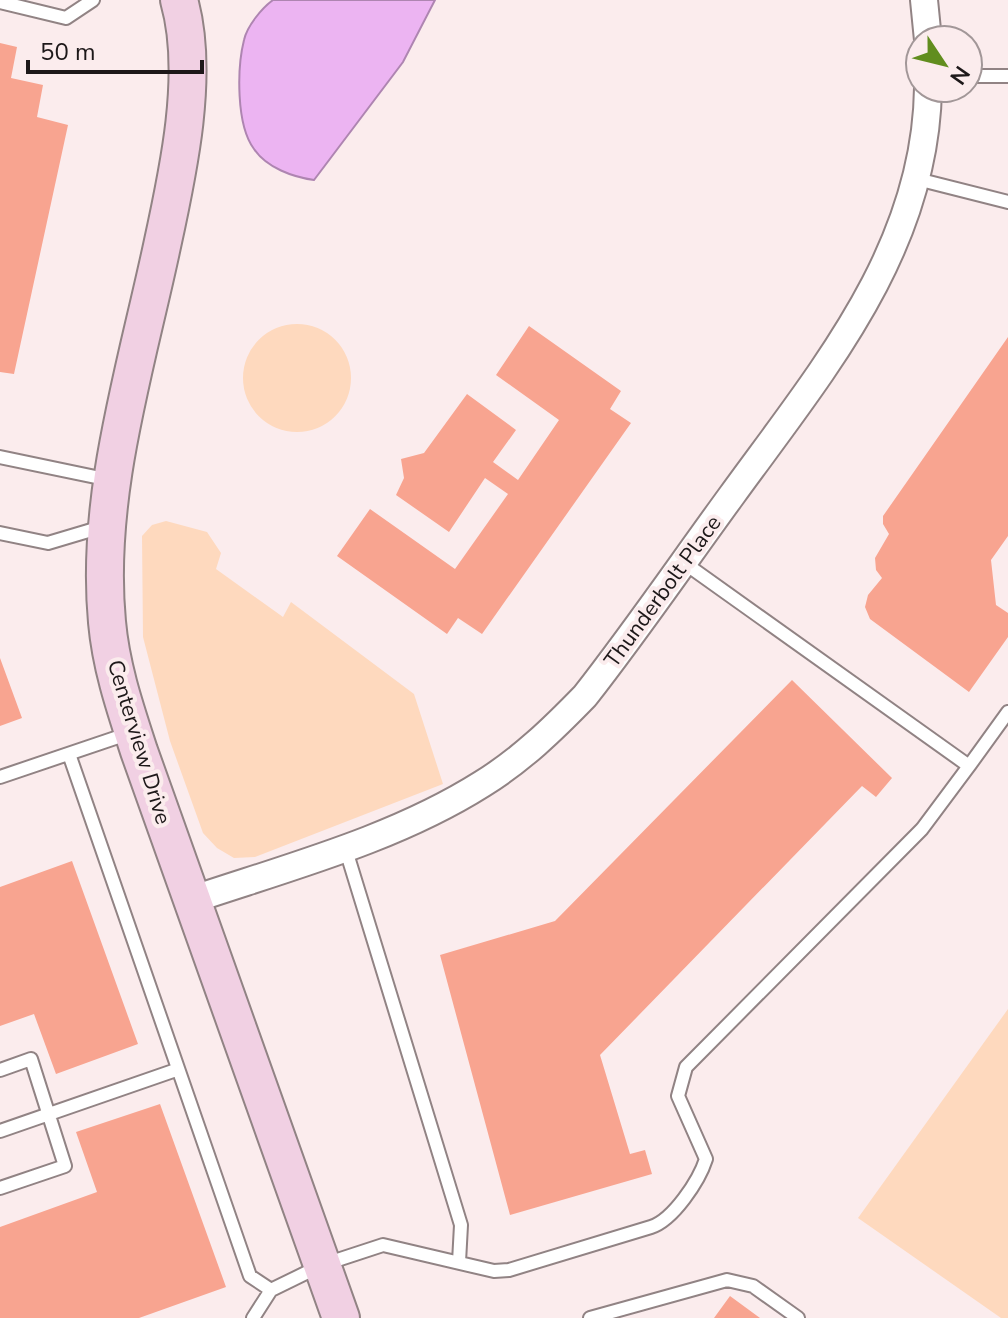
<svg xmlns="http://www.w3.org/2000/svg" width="1008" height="1318" font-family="'Nunito Sans',sans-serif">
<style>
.green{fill:#fed9be}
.water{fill:#ecb4f2;stroke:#ae85b1;stroke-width:2}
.building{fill:#f8a490}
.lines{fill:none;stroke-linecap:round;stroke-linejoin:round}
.lane-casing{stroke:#918384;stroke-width:16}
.street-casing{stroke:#918384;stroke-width:30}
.secondary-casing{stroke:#918384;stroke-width:40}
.lane{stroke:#fff;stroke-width:12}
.street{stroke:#fff;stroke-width:26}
.secondary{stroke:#f1d0e3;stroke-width:36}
.labels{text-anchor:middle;stroke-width:8;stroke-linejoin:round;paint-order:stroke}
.street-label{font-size:22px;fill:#1d1819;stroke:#fbeced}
</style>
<rect width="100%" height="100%" fill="#fbeced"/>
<path class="green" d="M243 378a54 54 0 1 1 108 0a54 54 0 1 1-108 0Z
M166,521L207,532L221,553L216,569L283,617L291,602L414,694L443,784L255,857L234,858L217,848L203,833L170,741L143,637L142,536L152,525Z
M1008,1009V1318H1001L858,1218Z"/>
<path class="water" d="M273,0H435L403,62L314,180C293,177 267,168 254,149C236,125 237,68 244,40C247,26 262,8 273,0Z"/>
<path class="building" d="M0,43L17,47L11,78L43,85L37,117L68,125L14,374L0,372Z
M529,326L621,391L610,409L631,423L482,634L458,618L447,634L337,556L370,509L455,569L508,494L485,478L449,532L396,495L404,478L401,459L424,453L467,394L516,430L493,462L518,480L559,420L496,375Z
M1008,337V536L991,560L996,605L1008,613V637L969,692L870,619L865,607L868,595L882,578L876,570L875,558L889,534L883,524V516Z
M0,658L22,718L0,726Z
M792,680L892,778L876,797L862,786L600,1055L630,1154L645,1150L652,1174L510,1215L440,955L555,921Z
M72,861L138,1044L56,1074L34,1014L0,1026V887Z
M160,1104L226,1287L139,1318H0V1227L97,1192L76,1132Z
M730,1296L760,1318H714Z"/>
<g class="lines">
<g class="lane-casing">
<path id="lane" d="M0,2L66,18L93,0
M968,76H1008
M917,179L1008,202
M0,457L110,480
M0,533L48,543L105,526
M683,562L969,766L1008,712
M69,754L250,1276L271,1290
M0,777L130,733
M345,847L461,1225L459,1262
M0,1070L31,1059L65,1166L0,1188
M0,1131L176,1070
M253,1318L271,1290L322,1265L383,1245L494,1271L509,1270L651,1227C673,1220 699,1181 706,1159L678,1096L686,1067L922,829L969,766
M590,1318L727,1280L753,1286L798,1318"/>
</g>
<g class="street-casing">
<path id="street" d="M924,0L928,40
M191,900C289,867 395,839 482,784C521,760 553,729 585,696C636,631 683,562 732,495C822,371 926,249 928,88"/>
</g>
<g class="secondary-casing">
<path id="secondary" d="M179,0C200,73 178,173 162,246C136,368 95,496 107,622C111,667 125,708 139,751L341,1318"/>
</g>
<use href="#lane" class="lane"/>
<use href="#street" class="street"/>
<use href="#secondary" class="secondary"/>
</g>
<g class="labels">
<g class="street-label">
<text transform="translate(662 591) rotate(-54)" y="8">Thunderbolt Place</text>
<text transform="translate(140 742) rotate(73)" y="8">Centerview Drive</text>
</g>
</g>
<g transform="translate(944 64) rotate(125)"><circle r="38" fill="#fbeced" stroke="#a29798" stroke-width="2"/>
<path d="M0-6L14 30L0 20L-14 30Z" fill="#618d1e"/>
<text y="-12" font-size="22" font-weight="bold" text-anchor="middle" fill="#1d1819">N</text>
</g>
<path d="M28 60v12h174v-12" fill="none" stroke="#1d1819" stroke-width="4"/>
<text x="40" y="60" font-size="24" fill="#1d1819" stroke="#fbeced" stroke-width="6" paint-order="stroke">50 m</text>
</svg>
